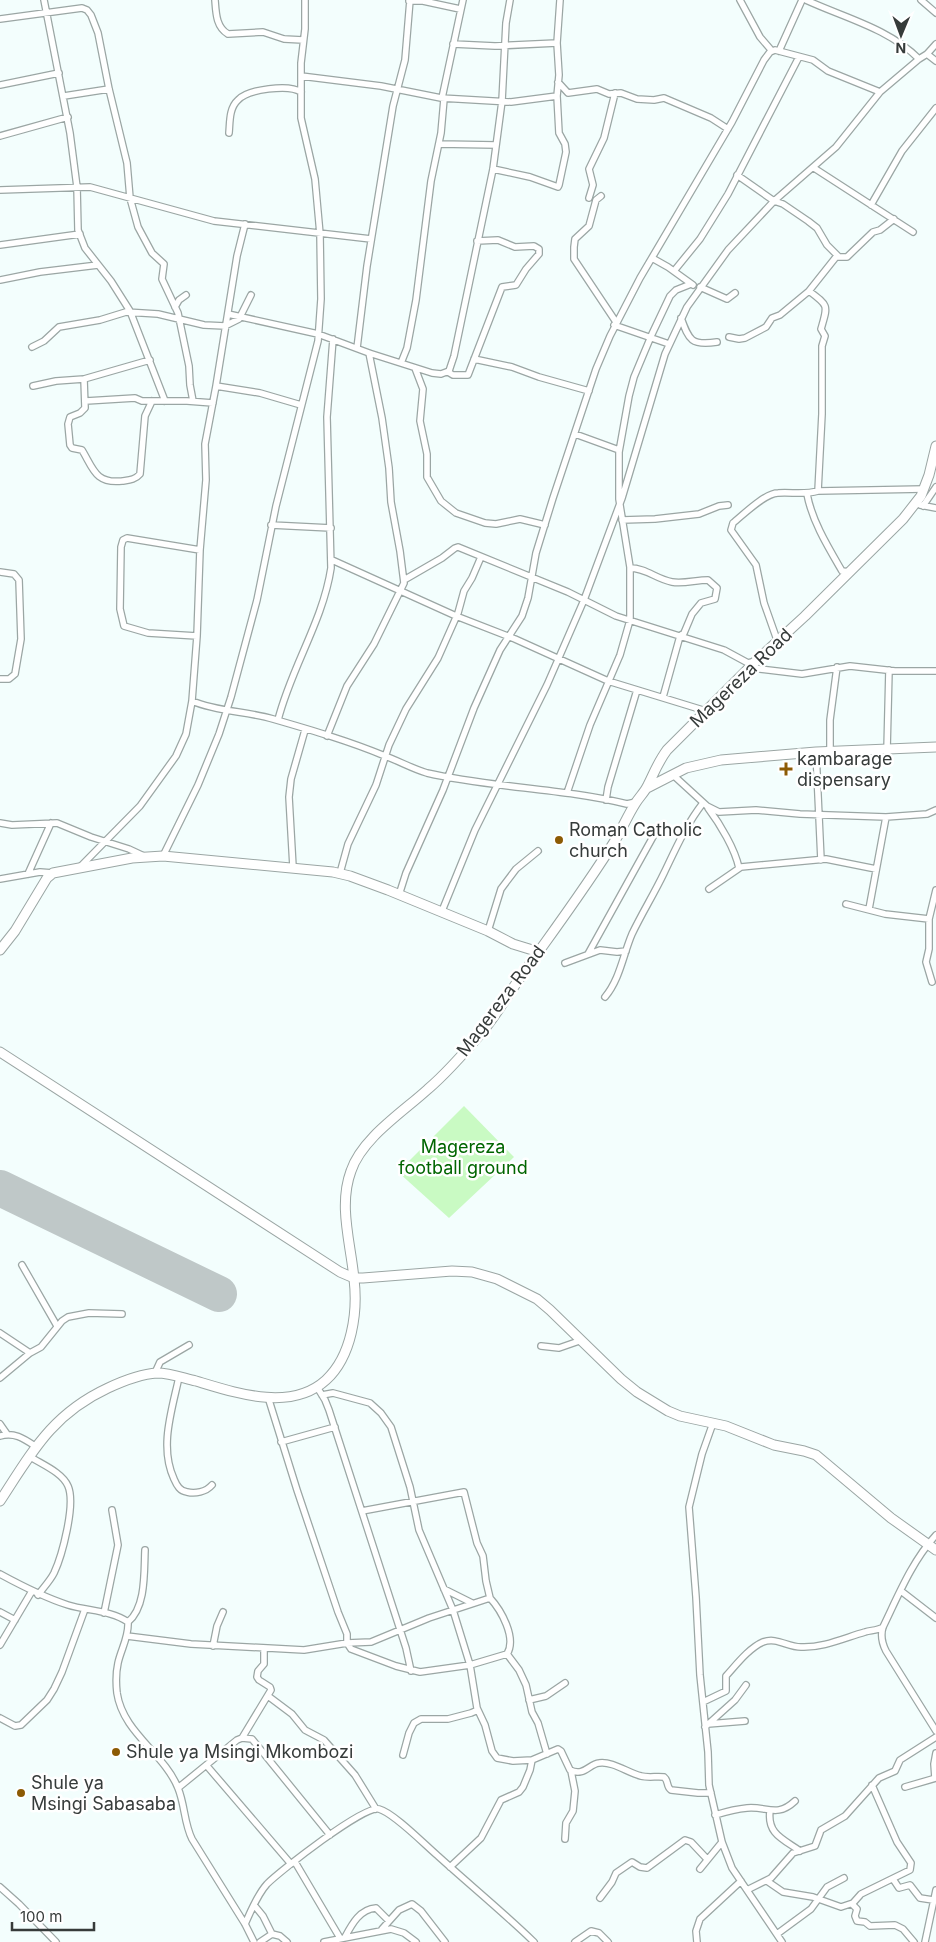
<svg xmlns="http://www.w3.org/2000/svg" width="936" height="1942" font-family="Inter,sans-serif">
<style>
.green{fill:#c9fac3}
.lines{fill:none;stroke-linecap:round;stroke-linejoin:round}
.runway{stroke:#bfc8c8;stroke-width:36}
.street-casing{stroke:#9ba6a4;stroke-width:8}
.secondary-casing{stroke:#9ba6a4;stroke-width:11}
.street{stroke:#fff;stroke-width:5.5}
.secondary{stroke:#fff;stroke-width:9}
.poi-dot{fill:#8c5b04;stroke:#fff;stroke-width:2}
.labels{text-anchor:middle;stroke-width:5;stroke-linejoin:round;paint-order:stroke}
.street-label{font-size:18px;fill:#363b3a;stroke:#fff}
.poi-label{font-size:18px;fill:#363b3a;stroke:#fff;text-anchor:start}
.park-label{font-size:18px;fill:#006500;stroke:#fff}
</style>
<rect width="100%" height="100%" fill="#f3fefd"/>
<path class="green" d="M464,1106L514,1157L449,1218L398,1172Z"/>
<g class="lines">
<path class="runway" d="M0,1188L219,1294"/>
<g class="street-casing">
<path id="street" d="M44,0L70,133L77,187L78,230L85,248L111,281L130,311L165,401
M215,0C216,13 216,27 228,34L263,32L284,39L303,40
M740,0L760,37L772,51
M806,0C845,18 888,28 919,59
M921,0L936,13
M409,1H423L460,9
M0,19L82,8L87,10L91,15L98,33L109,89L127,163L130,198L138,227L152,253L164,264L162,279L178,313L189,366L190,385L193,401
M453,44L495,46L557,43
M779,51L802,0
M927,54L936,61
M301,76L381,86L441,98L511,102L557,96
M558,82L568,93L597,89L609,94L621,93L637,99L654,100L664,98L711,118L728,129
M0,85L59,73
M64,96L109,89
M442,98L463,0
M229,133C230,122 229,108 238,100C248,89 289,84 301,92
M0,136L68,117
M439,144L496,145
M814,168L913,232
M493,169L530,177L558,187L559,185L566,152L565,144L559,133L557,96L559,75L557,43L560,0
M737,175L774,201L783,204L808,221L817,228L827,245L838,256
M0,190L90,187L214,221L371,239
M601,196L596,200L589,226L575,239L574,247V259L616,322
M589,198L593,185L589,169L604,138L615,93
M871,205L902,151L936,108
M0,245L80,234
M652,258L668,267L693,285
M674,271L700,239L728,194L799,57
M0,280L40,272L98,265
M700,287L727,299L735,293
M809,291C829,306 828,305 821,329L825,336L822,346V414L818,491
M175,307L179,300L186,295
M228,314L318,334L369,353L432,373L441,374L449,371L454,356L493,169L502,101L506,23L510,0
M681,318C689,340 691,346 717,342
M614,325L669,344
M729,337L739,339L745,338L766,327L772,318L780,315L809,291L836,257H847L873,232L880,230L894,219
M32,347L44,341L59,327L100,320L126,312L158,314L204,325L225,326L239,319L251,295
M357,348L367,266L393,106L405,60L410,0
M474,359L512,367L539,377L589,391
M401,363L407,348L416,300L431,181L441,133L444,99
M415,368L423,389L420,421L427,454V477L441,501L456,513L485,523L496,524L520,519L545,525
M448,372L453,375H468L502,287L516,285L526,269L539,254V249L534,246L515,247L498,240L477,241
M84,379L85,408L80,413L70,417L68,424L70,445L72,448L82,450C93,468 95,484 122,481C129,480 135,480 140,474L145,416L152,401
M33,386L56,381L84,379L150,360
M216,386L260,393L301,405
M86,401L135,398L142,401H187L213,403
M575,434L619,450
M807,494C812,521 828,547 842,571L850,572
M920,505L936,508
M923,506L936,487
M622,520L655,519L699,514L719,506L728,505
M271,525L331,528
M332,560L456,616L515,639L608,681L706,711
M630,568C646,568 656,579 672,582C684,584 696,580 708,580L717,588L715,599L701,603L692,614L684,633L680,636L663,697
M0,572L14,574L19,580L21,639L15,674L9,679H0
M404,580L442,558L455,548L458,547L568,592L616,616L724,650L748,663L756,661L754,667L760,669L802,674L850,666L895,671H936
M197,636L148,633L124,626L120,609L121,547L123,540L127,538L200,550
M781,638L776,637L764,603L756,565L731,530L733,523C743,515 765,493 778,493C792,492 804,495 818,491L924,489
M192,701C218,712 246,711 273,719C311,730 349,741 385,756C399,761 413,769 427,773C493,788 561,788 627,804L636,802
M278,720C291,668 323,621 331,568L327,417L333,339
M327,736L347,686L374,644L404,583L400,551L391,502L389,468L382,418L369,353
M887,750L889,670
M816,752L821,860
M830,752V720L837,667
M672,774L707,806L719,812L756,810L800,814L886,817L927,814L936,810
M567,793L590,725L620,655L630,620V567L619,499V452L629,396L634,377L652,334L670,296L676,290L691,284
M606,800L608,787L637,690
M708,808C720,824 735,849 739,868
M0,823L12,825L57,823L91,837L129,849L144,856
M163,856L198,785L219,734L231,697L257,600L276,506L318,341L321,299L320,234L315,179L301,118V63L305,29V0
M293,867L289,797L291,779L305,730
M79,868L140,806L176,756L186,734L192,701L197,636L200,550L206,480L205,444L216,386L237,256L245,224
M340,873L348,844L376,785L389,745L406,709L438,658L458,613L464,591L472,578L481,557
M28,874L51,823
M0,879L40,872L53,873
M709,889L741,867L826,859L876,869
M399,895L406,873L443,790L474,708L500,650L522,616L528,598L536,553L553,498L596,369L610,336L640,278L732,122L764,60L770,52L775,50L813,60L828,71L880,92
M846,904L885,914L929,919
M869,909L886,817
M442,911L475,830L547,685L584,600L622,498L665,354L687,307L728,250L774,201L836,147L880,92L919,59L927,54L936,44
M488,931L501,889L516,869L538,851
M588,954L654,835
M565,963L600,950L617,952L626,951
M932,982L926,962L929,949V919L936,890
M605,997C620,979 623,955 632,934C642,913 654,894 664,873C676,848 686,825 703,803
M22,1265L57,1326
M0,1333L30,1353
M541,1346L559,1348L582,1340
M155,1373L160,1362L189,1345
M179,1377C172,1410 159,1447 174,1479C177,1486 180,1491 187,1492C195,1494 206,1492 212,1485
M0,1378L30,1353L41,1347L62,1321L68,1317L89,1313L122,1314
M317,1387L325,1400L329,1410L406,1648L411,1671
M322,1395L333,1393L370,1403L381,1413L391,1427L410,1487L419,1530L453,1610L470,1665L477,1708L485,1725L492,1751L497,1758L513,1761L532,1760L558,1749L561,1751L570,1770C584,1777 589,1764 599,1763C613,1761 628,1773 641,1776C648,1778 657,1776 664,1777C669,1781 666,1787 671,1790L698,1793H711
M268,1397L297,1490L338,1612L347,1634V1643L351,1649L396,1666L420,1672L470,1665L507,1654C517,1638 501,1610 490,1598
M713,1423L702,1454L689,1507L696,1597L700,1675L708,1752L709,1785L722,1842L732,1868L782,1942
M0,1424L7,1434
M0,1436C14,1432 23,1438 35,1446
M281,1442L335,1427
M29,1456C41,1464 62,1472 68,1486C76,1504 62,1556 54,1573C50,1581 43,1588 38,1595
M936,1535C912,1561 898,1596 883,1627C880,1636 882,1643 886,1651L936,1731
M0,1574C22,1586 43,1597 68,1605C87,1611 111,1610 128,1622C129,1637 121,1649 118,1663C116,1672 116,1684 117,1693C123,1733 164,1753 178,1788C185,1805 184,1823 192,1839L245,1924L254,1942
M444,1589L472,1603
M901,1591L936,1618
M0,1612L15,1620
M104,1613L118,1545L112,1510
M128,1622C146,1607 144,1573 145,1550
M127,1636L191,1644L304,1650L347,1643L371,1642L429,1618L490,1598L486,1581L483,1556L477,1543L464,1492L362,1511
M0,1645L32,1591
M213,1646L217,1626L223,1612
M507,1654L519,1670L526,1685L532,1712L538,1723L547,1754
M268,1696L292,1714L305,1730L324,1740L355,1775L376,1809
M529,1700L546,1696L565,1683
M703,1702L726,1691V1676C736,1665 749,1648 763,1642C777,1637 787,1647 801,1647C823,1648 844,1638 865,1632C871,1630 877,1631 883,1627
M0,1718L15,1726L21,1725L47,1700L54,1689L62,1672L85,1609
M708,1724L745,1721
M705,1727L735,1700L746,1685
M242,1738L271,1690L270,1687L259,1680L257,1677L258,1671L264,1664V1648
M403,1755L409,1733L414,1723L421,1719H448L471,1713L478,1710
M207,1766L291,1864
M935,1778L934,1764L936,1753
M905,1787L936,1778
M178,1788L237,1740L242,1738L252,1739L330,1835
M770,1811C767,1834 783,1839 800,1851
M715,1815C725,1812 736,1809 747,1808C767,1806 777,1818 795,1801
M565,1839L566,1823L573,1811L575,1791L571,1771
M295,1862L340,1938
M450,1867L481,1838L501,1800L519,1792L523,1787L530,1770L532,1760
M700,1869L722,1842
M893,1879L899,1888L910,1885L920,1898L933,1900
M767,1881L783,1892L813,1897L841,1907L853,1903L861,1894L910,1870L911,1863L897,1842L872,1785
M0,1887L19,1904L56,1942
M747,1890L771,1878L793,1853L815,1846L821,1830L845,1816L879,1778L895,1771L900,1760L936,1737
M600,1898L612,1882L616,1873L632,1862L640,1867L647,1868L685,1840L691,1842L707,1859
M852,1904L857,1909L855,1916L857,1921L865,1922L870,1926L895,1925L903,1929L914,1942
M254,1905L263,1916L272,1934
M245,1924C251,1911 257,1895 267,1884C280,1871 364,1805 379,1809C394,1813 425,1845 438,1856C470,1885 503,1912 534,1942
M382,1929L399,1910L412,1904L421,1911L445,1942
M777,1934L811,1909L827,1887L844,1878
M345,1937C352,1924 360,1909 376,1908L389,1921
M260,1942L272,1934L280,1936L287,1942
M324,1942L391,1929L404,1933L416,1942
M575,1942L591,1931L599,1933L608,1942
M697,1942L696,1931L700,1919L741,1881
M925,1942L936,1890"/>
</g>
<g class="secondary-casing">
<path id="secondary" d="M647,788L686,768L721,760L816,752L936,747
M0,950L15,931L47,878L53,873L132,858L163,856L333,872L350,876L388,890L488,931L513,944L539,952
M0,1052L340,1272L354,1278H363L452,1271L472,1272L497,1279L537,1299L550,1310L621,1379L637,1392L668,1411L680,1416L726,1426L774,1445L804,1451L816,1455L891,1518L936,1550
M0,1501C32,1452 52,1414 108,1388C123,1381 140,1374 157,1373C170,1373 183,1378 196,1381C236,1393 291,1412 326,1380C352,1356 358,1312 354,1279C351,1244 338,1206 351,1171C362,1138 403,1112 428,1089C448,1072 466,1051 483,1031C497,1014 509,993 522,975C554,930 587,886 616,839C623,827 628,815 635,804C639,797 645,792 648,785C654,773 658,762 667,750L756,661L805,616L903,519L921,496L929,475L936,446"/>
</g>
<use href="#street" class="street"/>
<use href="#secondary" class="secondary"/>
</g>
<g class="poi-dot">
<path d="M783.5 761.5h5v5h5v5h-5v5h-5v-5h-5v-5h5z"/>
<circle cx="559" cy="840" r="5"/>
<circle cx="116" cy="1752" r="5"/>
<circle cx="21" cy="1793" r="5"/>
</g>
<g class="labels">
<g class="street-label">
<text transform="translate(741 678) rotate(-44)" y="6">Magereza Road</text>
<text transform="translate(501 1001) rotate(-53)" y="6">Magereza Road</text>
</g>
<g class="poi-label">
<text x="797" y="765">kambarage<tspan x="797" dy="21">dispensary</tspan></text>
<text x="569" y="836">Roman Catholic<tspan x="569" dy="21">church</tspan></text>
<text x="126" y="1758">Shule ya Msingi Mkombozi</text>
<text x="31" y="1789">Shule ya<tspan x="31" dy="21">Msingi Sabasaba</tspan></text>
</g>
<g class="park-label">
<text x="463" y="1153">Magereza<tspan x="463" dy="21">football ground</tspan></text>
</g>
</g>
<g transform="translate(901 35) rotate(181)" stroke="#ffffff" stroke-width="4" paint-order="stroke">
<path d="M0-4L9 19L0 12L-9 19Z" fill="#363b3a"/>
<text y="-8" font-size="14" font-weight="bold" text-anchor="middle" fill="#363b3a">N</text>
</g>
<path d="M12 1922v8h82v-8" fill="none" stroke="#363b3a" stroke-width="2.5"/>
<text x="20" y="1922" font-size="15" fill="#363b3a" stroke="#ffffff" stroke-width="4" paint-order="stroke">100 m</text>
</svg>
